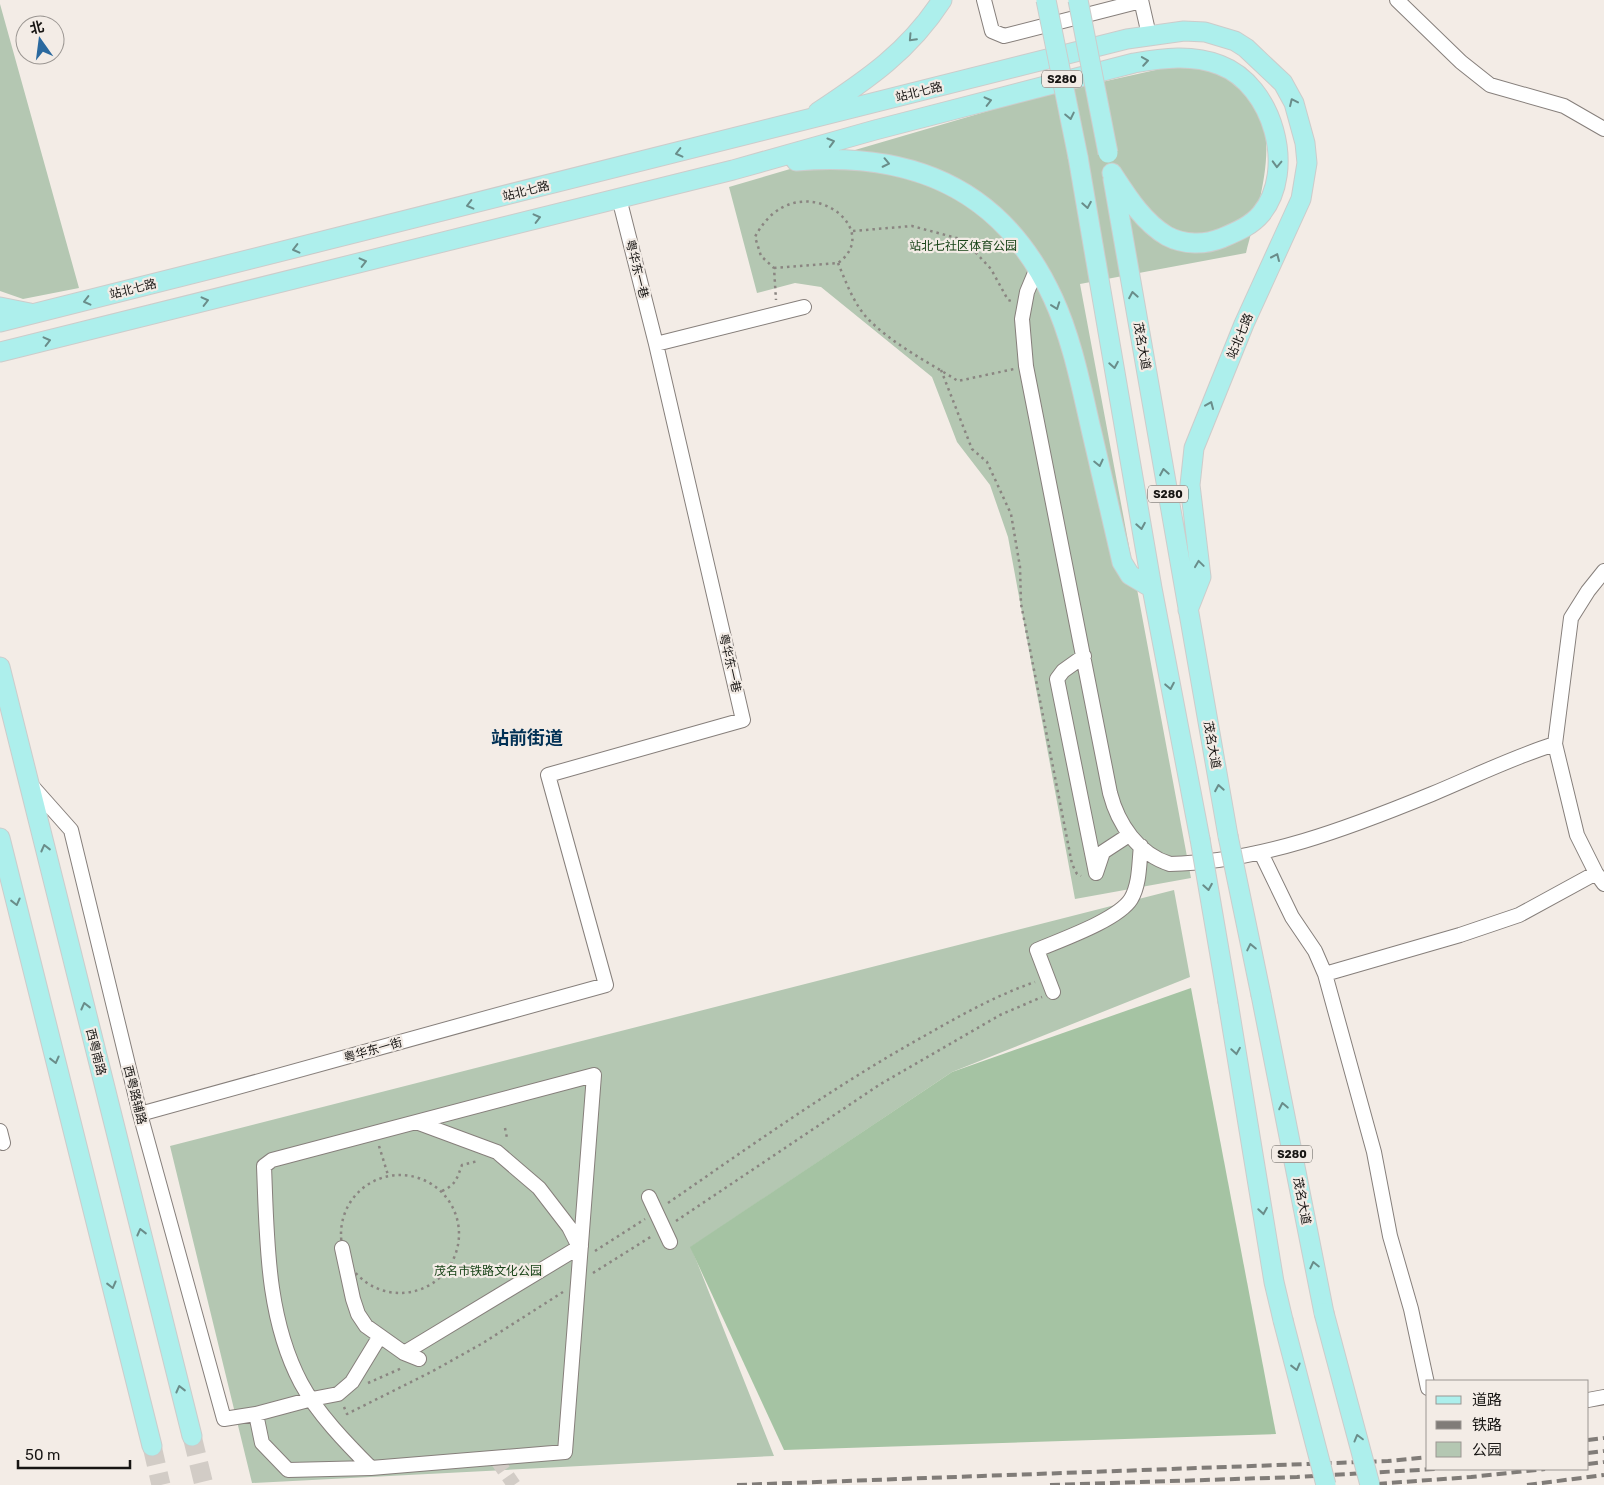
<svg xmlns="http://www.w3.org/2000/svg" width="1604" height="1485" font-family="Rubik,'Noto Sans SC',sans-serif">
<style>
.green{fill:#b4c7b2}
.forest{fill:#a5c3a3}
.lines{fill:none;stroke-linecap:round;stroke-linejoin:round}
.minor-tunnel{stroke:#d2ccc6;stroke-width:14;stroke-dasharray:14 7;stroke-linecap:butt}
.major-tunnel{stroke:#d2ccc6;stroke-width:19;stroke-dasharray:19 9;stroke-linecap:butt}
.minor-casing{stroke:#867f7b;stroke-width:16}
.major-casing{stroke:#cccccb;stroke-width:21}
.path{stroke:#8a8581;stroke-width:2.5;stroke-dasharray:2.5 4;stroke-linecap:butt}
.minor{stroke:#fff;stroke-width:14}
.major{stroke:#adefec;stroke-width:19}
.rail{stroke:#807c78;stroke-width:4;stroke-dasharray:10 5;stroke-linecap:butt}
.major-bridge-casing{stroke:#cccccb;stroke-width:21;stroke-linecap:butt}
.major-bridge{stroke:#adefec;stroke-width:19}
.oneway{stroke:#6a8d8a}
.labels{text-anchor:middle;stroke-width:4.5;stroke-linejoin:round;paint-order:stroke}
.shield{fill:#f3ece6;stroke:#595652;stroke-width:1}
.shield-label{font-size:11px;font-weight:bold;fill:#171513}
.street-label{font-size:12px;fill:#171513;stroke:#f3ece6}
.park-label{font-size:12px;fill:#164115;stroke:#f3ece6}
.district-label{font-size:18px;font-weight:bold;fill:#023155;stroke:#f3ece6}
</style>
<rect width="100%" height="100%" fill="#f3ece6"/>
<path class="green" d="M0,4L79,288L23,299L0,291Z
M1192,66C1202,68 1213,70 1222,74C1294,107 1260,196 1246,253L1080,284L1191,878L1075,899L1008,537L990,485L957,442L932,377L821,287L795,283L757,293L729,187L1039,96L1160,69Z
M1174,890L1190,977L952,1072L691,1247L774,1456L252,1483L170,1146Z"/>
<path class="forest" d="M1191,988L1276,1434L784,1450L690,1247L952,1072Z"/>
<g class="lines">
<path class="minor-tunnel" d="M496,1459L514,1485"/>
<path class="major-tunnel" d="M192,1436L204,1485
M152,1446L161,1485"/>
<g class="minor-casing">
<path id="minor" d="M984,0L992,31L1004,36L1141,1
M1141,0L1149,35
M1397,0L1461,62L1490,85L1564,106L1604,129
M1037,268L1027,292L1022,319L1026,366L1110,793C1118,824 1138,854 1170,864C1260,862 1349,828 1432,794C1473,777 1513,757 1555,744
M656,344L804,307
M1604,571L1588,591L1571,618L1555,744L1577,835L1596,873L1604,884
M1084,656L1063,671L1057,679L1096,873
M31,785L71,830L140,1114L224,1419L256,1414L262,1443L288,1470L371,1468L565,1452L594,1075L272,1160L264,1166C267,1238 266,1317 301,1383C317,1413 347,1444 371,1468
M1261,853L1292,917L1315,951L1325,974L1374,1152L1390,1236L1411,1309L1428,1388
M1096,873L1103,852L1129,835
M1325,974L1460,935L1519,915L1596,873
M1053,992L1037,950C1060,940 1118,920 1131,899C1140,884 1139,862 1141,846
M140,1114L606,985L548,775L743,720L656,344L619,198
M416,1122L497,1152L539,1188L569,1227L579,1247
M0,1131L3,1143
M649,1197L670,1242
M342,1248L353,1299L358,1314L366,1326L404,1353L419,1359
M404,1353L581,1246
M1588,1400L1604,1397
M256,1414L312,1399L338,1394L352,1382L380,1336"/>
</g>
<g class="major-casing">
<path id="major" d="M818,112C868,79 909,51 942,0
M1078,157L1152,588L1200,839
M796,161C912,151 1003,189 1053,298C1072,339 1081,386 1091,429C1101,473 1112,518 1122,562L1130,575L1152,588
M1113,179L1228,836
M0,307L30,313
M0,322L1127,39L1184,31L1205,32L1235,41L1246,48L1283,83L1294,103L1305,143L1307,163L1301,199L1244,324L1194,448L1190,485L1201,577L1188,610
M0,352L733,170L875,130L1134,63C1163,58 1192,54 1220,65C1273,85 1297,170 1261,214C1251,226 1236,232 1222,238C1205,245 1184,245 1167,236C1143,222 1127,196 1112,173
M0,667L192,1436
M0,838L152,1446
M1261,995L1324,1313
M1228,1002L1274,1282L1283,1320"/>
</g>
<path class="path" d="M853,231L912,226L964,240L991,269L1008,300L1011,301
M838,263C846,282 854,305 869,320C894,345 928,362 958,381L1014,369
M774,268L838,263C888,227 795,160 755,237L761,256L774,268L776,300
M941,370L972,449L987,462L1011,514L1020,567L1021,604L1027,634L1072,864L1077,874L1081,876
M505,1128L507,1138
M379,1146L388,1175
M341 1234a59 59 0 1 1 118 0a59 59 0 1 1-118 0Z
M442,1191C456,1185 457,1178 462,1165L478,1161
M668,1203C752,1145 836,1085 926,1035C961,1015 997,995 1035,982
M676,1221L879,1085L1000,1015L1042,997
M595,1251L645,1219
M593,1273L652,1236
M368,1383L402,1368
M344,1407L347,1414L433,1371L483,1343L563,1292"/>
<use href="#minor" class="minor"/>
<use href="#major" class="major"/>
<path class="rail" d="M1588,1440L1604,1438
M1588,1453L1604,1451
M1588,1464L1604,1462
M737,1485L1388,1461L1428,1457
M1050,1485L1297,1477L1435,1469
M1362,1485L1471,1477L1545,1469
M1527,1485L1604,1475"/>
<g class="major-bridge-casing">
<path id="major-bridge" d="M1046,0L1078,157
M1078,0L1108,153
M1228,836L1261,995
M1200,839L1228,1002
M1324,1313L1370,1485
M1283,1320L1326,1485"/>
</g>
<use href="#major-bridge" class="major-bridge"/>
</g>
<defs><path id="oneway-chevron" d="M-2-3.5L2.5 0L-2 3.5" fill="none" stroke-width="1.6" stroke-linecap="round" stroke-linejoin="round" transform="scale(1.25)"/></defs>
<g class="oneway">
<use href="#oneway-chevron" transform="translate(912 38) rotate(133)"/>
<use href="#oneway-chevron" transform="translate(1145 61) rotate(-9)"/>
<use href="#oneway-chevron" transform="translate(988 101) rotate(-14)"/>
<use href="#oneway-chevron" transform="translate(1293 102) rotate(-115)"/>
<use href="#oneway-chevron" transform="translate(1070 116) rotate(78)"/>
<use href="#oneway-chevron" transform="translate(831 142) rotate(-16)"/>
<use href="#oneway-chevron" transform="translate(679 153) rotate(166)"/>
<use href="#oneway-chevron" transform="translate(886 163) rotate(12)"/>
<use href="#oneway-chevron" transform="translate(1277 164) rotate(92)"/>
<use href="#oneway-chevron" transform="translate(470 205) rotate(166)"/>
<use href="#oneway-chevron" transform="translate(1087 205) rotate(80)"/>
<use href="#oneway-chevron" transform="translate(537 218) rotate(-14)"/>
<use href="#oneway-chevron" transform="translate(296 249) rotate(166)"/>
<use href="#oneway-chevron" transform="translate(1276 257) rotate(-66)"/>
<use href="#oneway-chevron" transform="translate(363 262) rotate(-14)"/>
<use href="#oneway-chevron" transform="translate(1133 295) rotate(-100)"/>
<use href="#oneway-chevron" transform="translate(87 301) rotate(166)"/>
<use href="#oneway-chevron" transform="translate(205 301) rotate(-14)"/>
<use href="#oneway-chevron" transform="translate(1056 306) rotate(70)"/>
<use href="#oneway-chevron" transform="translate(47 341) rotate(-14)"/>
<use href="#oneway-chevron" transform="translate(1114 365) rotate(80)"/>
<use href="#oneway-chevron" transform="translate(1210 405) rotate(-67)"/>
<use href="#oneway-chevron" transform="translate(1099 463) rotate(77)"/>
<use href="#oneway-chevron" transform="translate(1164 472) rotate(-100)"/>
<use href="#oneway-chevron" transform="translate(1141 526) rotate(80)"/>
<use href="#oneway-chevron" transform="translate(1199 564) rotate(-98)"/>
<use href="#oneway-chevron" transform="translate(1170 686) rotate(79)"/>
<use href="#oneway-chevron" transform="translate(1219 788) rotate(-100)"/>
<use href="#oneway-chevron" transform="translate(45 848) rotate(-104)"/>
<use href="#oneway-chevron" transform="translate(1208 887) rotate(80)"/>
<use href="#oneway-chevron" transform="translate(16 902) rotate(76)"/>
<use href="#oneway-chevron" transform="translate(1251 947) rotate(-102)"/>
<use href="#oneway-chevron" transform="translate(85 1006) rotate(-104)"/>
<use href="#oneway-chevron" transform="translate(1236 1051) rotate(81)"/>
<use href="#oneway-chevron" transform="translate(55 1060) rotate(76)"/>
<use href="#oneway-chevron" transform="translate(1283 1106) rotate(-101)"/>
<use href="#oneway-chevron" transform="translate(1263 1211) rotate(81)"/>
<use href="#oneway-chevron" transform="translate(141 1232) rotate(-104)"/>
<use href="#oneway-chevron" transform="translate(1314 1265) rotate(-103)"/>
<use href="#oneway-chevron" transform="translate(112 1285) rotate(76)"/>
<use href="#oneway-chevron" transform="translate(1296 1367) rotate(76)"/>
<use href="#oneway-chevron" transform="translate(180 1389) rotate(-104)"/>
<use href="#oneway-chevron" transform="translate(1358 1438) rotate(-105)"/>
</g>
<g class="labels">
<g class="shield">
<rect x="1042" y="70.5" width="40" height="17" rx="4"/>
<rect x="1148" y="485.5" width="40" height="17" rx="4"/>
<rect x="1272" y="1145.5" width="40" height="17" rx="4"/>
</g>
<g class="shield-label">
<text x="1062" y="83">S280</text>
<text x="1168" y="498">S280</text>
<text x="1292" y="1158">S280</text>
</g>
<g class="street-label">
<text transform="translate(919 92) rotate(-14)" y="4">站北七路</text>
<text transform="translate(526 191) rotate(-14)" y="4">站北七路</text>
<text transform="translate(637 269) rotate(76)" y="4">粤华东一巷</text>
<text transform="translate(133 289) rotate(-14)" y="4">站北七路</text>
<text transform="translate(1240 336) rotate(-67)" y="4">站北七路</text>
<text transform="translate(1142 346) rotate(80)" y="4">茂名大道</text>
<text transform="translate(730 663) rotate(77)" y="4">粤华东一巷</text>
<text transform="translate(1212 745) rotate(80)" y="4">茂名大道</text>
<text transform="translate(373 1050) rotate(-16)" y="4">粤华东一街</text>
<text transform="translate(96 1052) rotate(76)" y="4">西粤南路</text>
<text transform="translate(135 1095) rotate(76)" y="4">西粤路辅路</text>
<text transform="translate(1302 1201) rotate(79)" y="4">茂名大道</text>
</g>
<g class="park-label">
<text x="963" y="250">站北七社区体育公园</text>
<text x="488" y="1275">茂名市铁路文化公园</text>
</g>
<g class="district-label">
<text x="527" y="744">站前街道</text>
</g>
</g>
<rect x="1426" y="1380" width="162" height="90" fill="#f3ece6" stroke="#9b9692"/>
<rect x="1436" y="1396" width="25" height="8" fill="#adefec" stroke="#9b9692"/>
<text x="1472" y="1405" font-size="15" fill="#171513">道路</text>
<rect x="1436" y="1421" width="25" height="8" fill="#807c78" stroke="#9b9692"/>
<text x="1472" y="1430" font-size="15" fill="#171513">铁路</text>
<rect x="1436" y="1442" width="25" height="15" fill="#b4c7b2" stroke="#9b9692"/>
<text x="1472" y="1455" font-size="15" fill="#171513">公园</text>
<g transform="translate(40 40) rotate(346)"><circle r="24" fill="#f3ece6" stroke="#9b9692"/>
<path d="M0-4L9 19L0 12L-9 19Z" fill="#2a699f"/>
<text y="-8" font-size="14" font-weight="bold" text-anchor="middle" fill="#171513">北</text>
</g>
<path d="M18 1460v8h112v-8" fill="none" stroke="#171513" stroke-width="2.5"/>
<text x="25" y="1460" font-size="15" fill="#171513" stroke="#f3ece6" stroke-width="4" paint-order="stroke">50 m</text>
</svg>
